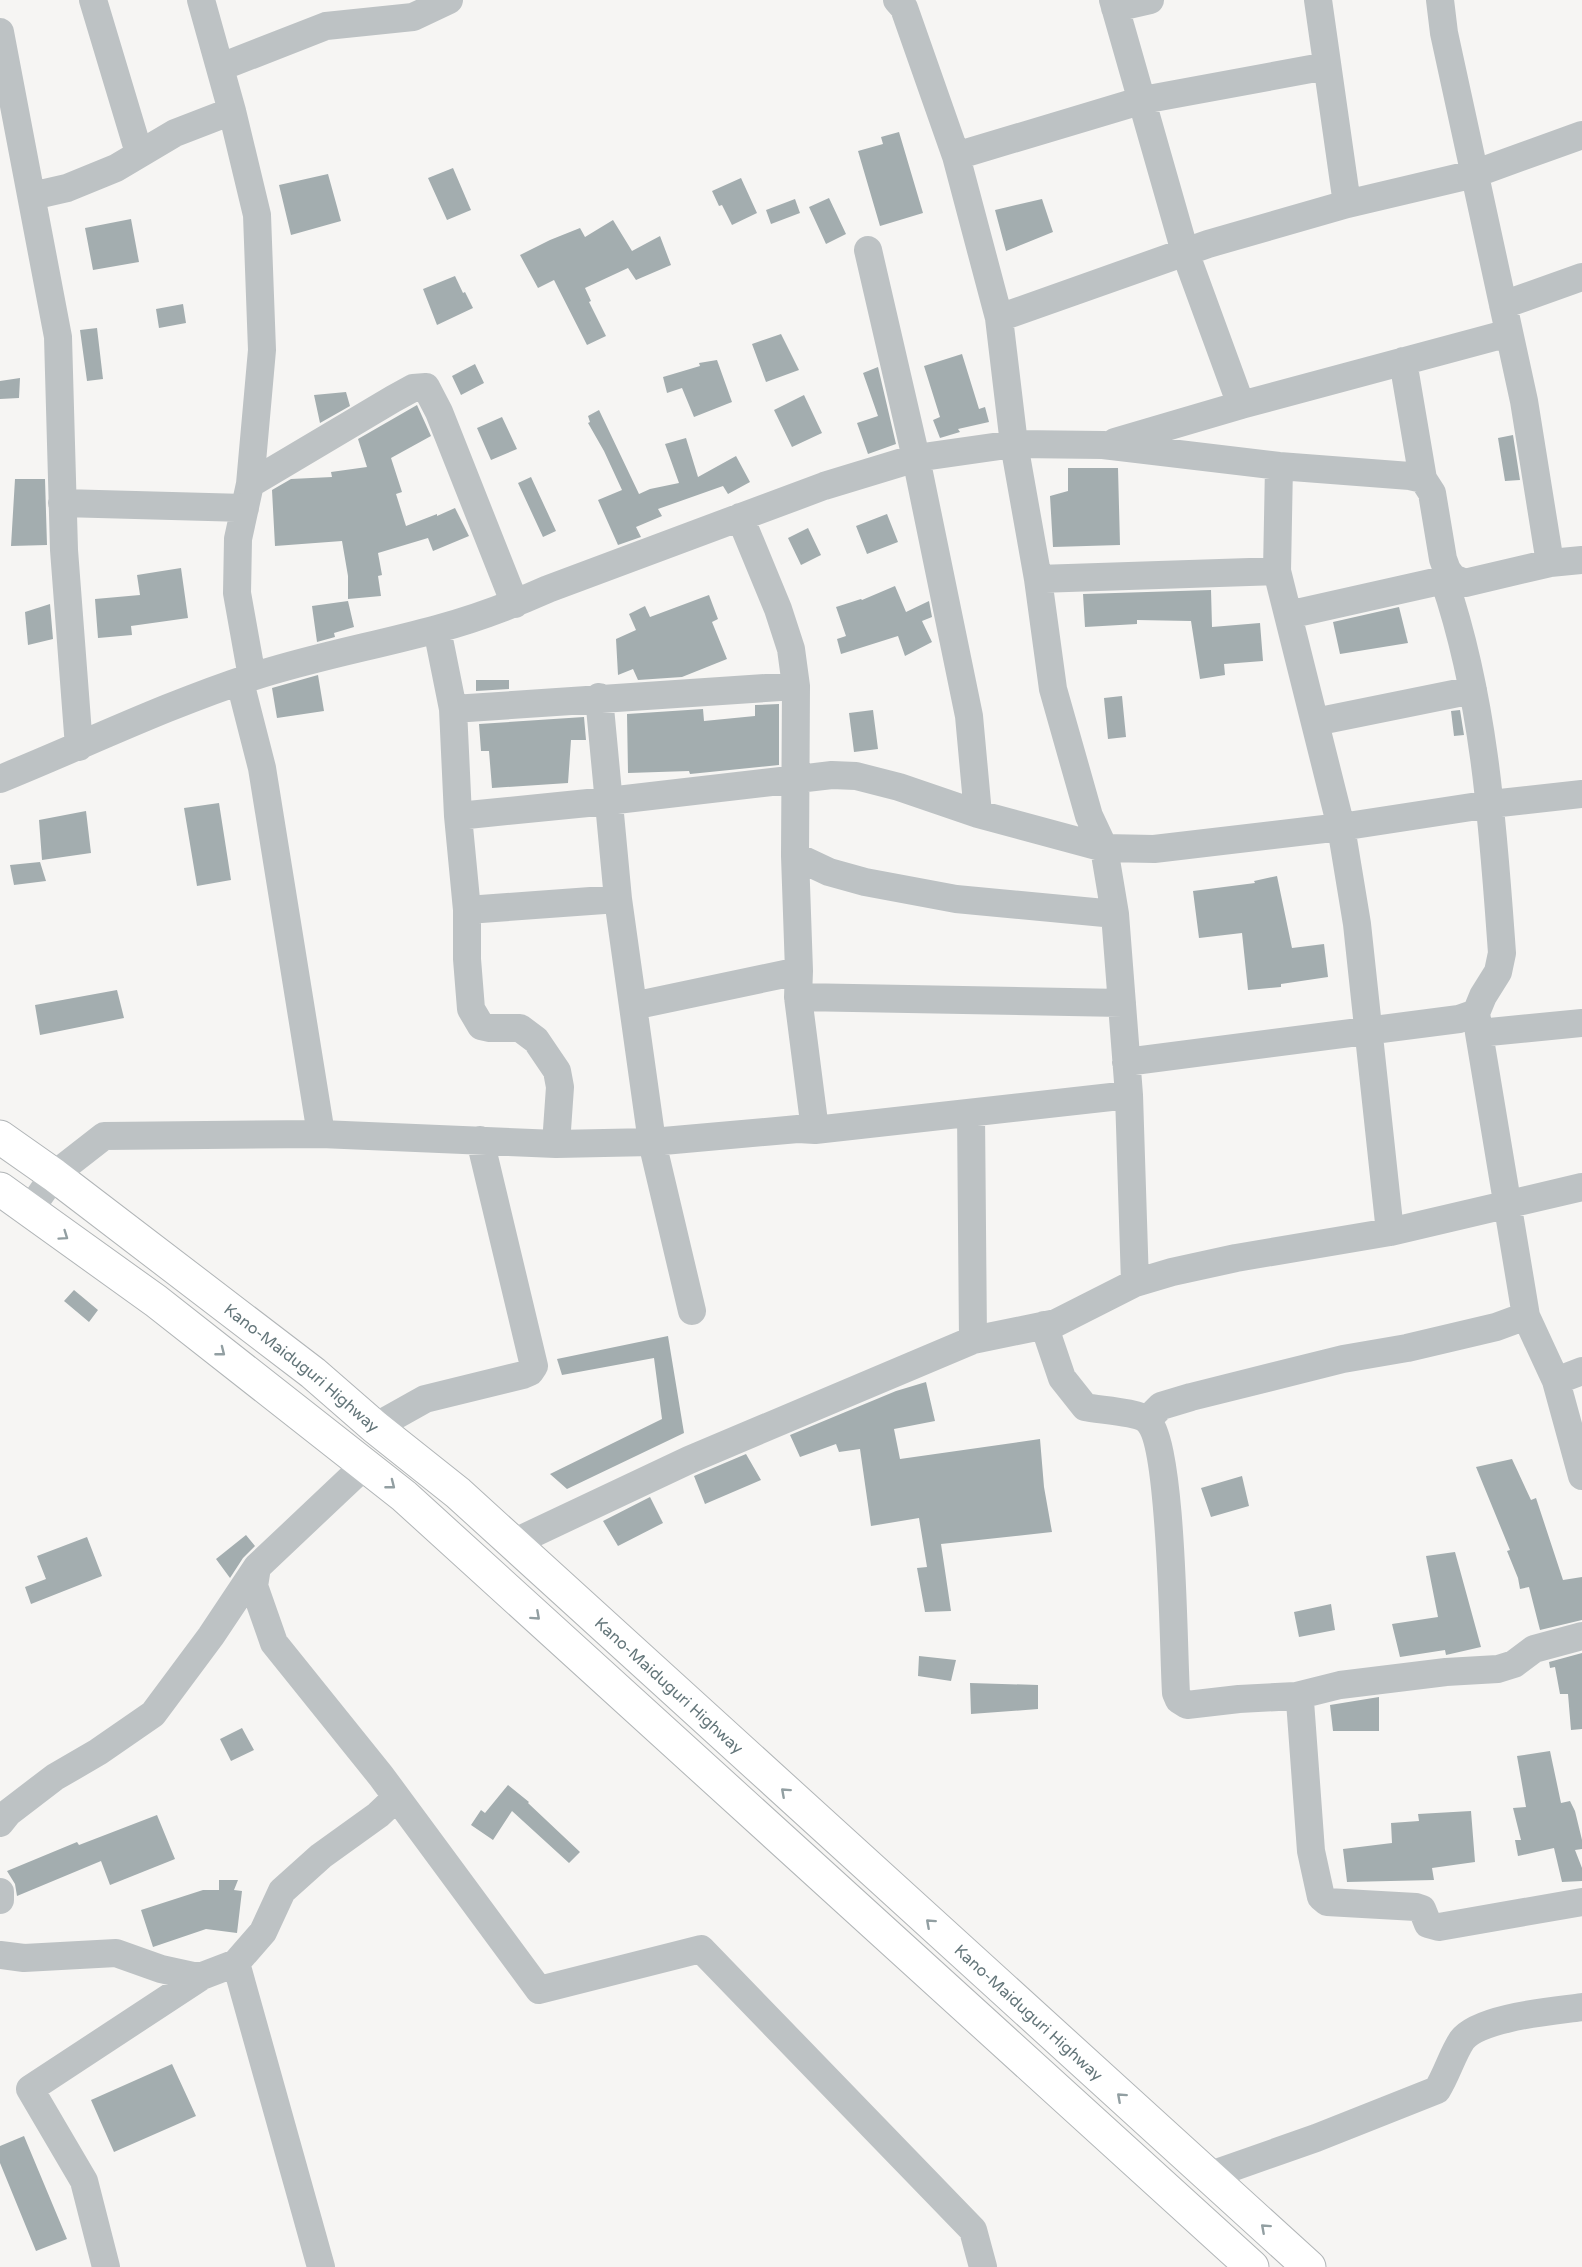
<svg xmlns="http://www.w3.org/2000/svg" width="1582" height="2267" font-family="'Varela Round',sans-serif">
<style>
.building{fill:#a3adaf}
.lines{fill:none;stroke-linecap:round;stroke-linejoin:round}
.highway-casing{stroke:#b1b5b7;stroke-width:35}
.minor{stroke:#bdc2c4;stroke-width:28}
.highway{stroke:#fff;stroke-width:33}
.oneway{stroke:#929fa2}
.labels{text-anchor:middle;stroke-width:6;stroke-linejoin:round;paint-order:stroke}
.street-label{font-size:16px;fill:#64767a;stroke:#fff}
</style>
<rect width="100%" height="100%" fill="#f6f5f3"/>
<path class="building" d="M899,132L923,213L880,226L858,151L883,144L881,137Z
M453,168L471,210L447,220L428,178Z
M328,174L341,221L291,235L279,185Z
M741,178L757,213L732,225L722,205L719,206L712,191Z
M829,198L846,234L826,244L809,207Z
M795,199L800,213L771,224L766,210Z
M1042,199L1053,232L1006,251L995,210Z
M131,219L139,262L93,270L85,228Z
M613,220L632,251L660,236L671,265L636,280L628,268L585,288L591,301L589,302L606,336L587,345L554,280L538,288L520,255L550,240L580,228L585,237Z
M455,276L463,293L465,292L473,308L437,325L423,289Z
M183,304L186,323L159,328L156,309Z
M97,328L103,379L87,381L80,330Z
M781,334L799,370L766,382L752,344Z
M962,354L979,409L985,407L989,422L958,429L960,432L940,438L933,420L940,417L924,366Z
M717,360L732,402L694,417L682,388L667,393L663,377L700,366L699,363Z
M475,364L484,383L461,395L452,376Z
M878,367L896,444L868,454L857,423L878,416L863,373Z
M20,378L19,398L0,399V381Z
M346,392L350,406L320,423L314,395Z
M804,395L822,433L792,447L774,410Z
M417,405L431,436L391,458L402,492L396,494L406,526L437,514V516L455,508L469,536L433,551L428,538L378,553L382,575L378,576L381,596L348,599V576L342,541L275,546L272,490L291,479L332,477L331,472L367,467L358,439Z
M599,410L639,494L650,489L679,483L665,444L686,438L698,477L736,456L750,482L728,494L723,486L658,509L662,516L636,527L641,537L618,545L598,500L622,490L604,451L588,423L590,422L588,416Z
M502,417L517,449L491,460L477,428Z
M1513,435L1520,480L1505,481L1498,438Z
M1068,468H1118L1120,545L1053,547L1050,496L1068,491Z
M531,477L556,531L543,537L518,483Z
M15,479H45L47,545L11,546Z
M887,514L898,542L867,554L856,526Z
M808,528L821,555L801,565L788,538Z
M181,568L188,618L131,626L132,635L98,638L95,599L140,595L137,575Z
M895,586L906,612L929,601L932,617L922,621L932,642L905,656L898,636L841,654L837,639L846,636L836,607L861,599L862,600Z
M1211,590L1212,627L1260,623L1263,661L1224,664L1225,675L1200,679L1191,621L1137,620V624L1085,627L1083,594Z
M709,595L718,619L712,622L727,659L682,677L638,680L633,669L618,675L616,639L636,630L629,614L645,606L650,617Z
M348,601L354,627L334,633L335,637L317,642L312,606Z
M50,604L53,639L28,645L25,612Z
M1399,607L1408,643L1340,654L1333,622Z
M318,675L324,711L277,718L272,688Z
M476,680H509V689L476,691Z
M1122,696L1126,737L1108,739L1104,698Z
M779,704V765L690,774L689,771L628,773L627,714L703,709L704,721L755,716V705Z
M873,710L878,749L854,752L849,713Z
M1460,710L1464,735L1454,736L1451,711Z
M584,717L586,740H571L568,783L492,788L489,751H481L479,724Z
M219,803L231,880L197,886L184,808Z
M86,811L91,853L42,860L39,820Z
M40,862L46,881L14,885L10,865Z
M1277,876L1292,948L1324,944L1328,977L1281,984V987L1248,990L1242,933L1199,938L1193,891L1255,883L1254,881Z
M117,990L124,1018L40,1035L35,1005Z
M74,1290L98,1310L89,1322L64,1301Z
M668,1336L684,1433L567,1489L550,1474L662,1419L654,1358L562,1375L557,1359Z
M926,1382L935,1421L894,1429L900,1459L1040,1439L1044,1487L1052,1532L941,1544L951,1611L925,1612L917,1568L927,1567L919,1518L871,1526L860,1449L839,1452L836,1444L800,1457L790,1435L896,1391Z
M746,1454L761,1480L705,1504L694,1476Z
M1512,1459L1531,1500L1536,1498L1563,1580L1582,1577V1620L1540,1630L1529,1587L1520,1589L1518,1578L1507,1551L1510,1550L1476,1467Z
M1242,1476L1249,1506L1211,1517L1201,1488Z
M650,1497L663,1523L618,1546L603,1521Z
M246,1535L255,1546L243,1558L230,1578L216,1559Z
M87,1537L102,1576L31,1604L25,1587L46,1579L37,1556Z
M1455,1552L1481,1647L1446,1655L1445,1650L1400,1657L1392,1624L1438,1617L1426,1556Z
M1331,1604L1335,1630L1299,1637L1294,1612Z
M1582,1653V1729L1571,1730L1568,1694H1560L1555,1667L1550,1668L1549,1662Z
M919,1656L956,1660L951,1681L918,1676Z
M970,1683L1038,1685V1709L971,1714Z
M1379,1697V1731H1333L1330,1705Z
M242,1728L254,1750L231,1761L220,1739Z
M1550,1751L1561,1803L1570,1801L1575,1811L1582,1840V1849L1575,1850L1582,1868V1881L1562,1882L1554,1848L1518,1856L1515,1840H1521L1513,1808L1526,1807L1517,1756Z
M508,1785L529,1802L528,1803L580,1852L569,1863L512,1811L493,1840L471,1825L481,1810L485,1813Z
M1471,1811L1475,1862L1432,1868L1434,1880L1347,1882L1343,1849L1392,1843L1391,1823L1419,1821L1418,1814Z
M157,1815L175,1859L110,1885L101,1861L17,1896L15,1884L7,1871L77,1842L79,1845Z
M219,1880H238L234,1890L242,1891L237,1933L206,1929L153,1947L141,1910L203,1890H219Z
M172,2064L196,2116L114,2152L91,2100Z
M24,2136L67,2239L36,2251L0,2163V2146Z"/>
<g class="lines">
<g class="highway-casing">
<g id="highway">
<path id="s1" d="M0,1137L54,1175L313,1373L375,1427L458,1493L1309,2267"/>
<path d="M0,1189L156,1301L404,1496L1252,2267"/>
</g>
</g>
<path class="minor" d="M93,0L139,153
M201,0L232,111L257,215L262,350L250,484L238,539L237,593L252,677
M897,0L904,8L956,156L999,318L1014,444L1038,579L1053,689L1089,816L1104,848L1115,914L1129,1095L1135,1283
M1113,0L1185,252L1241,405
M1318,0L1347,204
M1440,0L1444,33L1524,401L1550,563
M1115,8L1150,0
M0,32L58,337L64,550L79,747
M221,67L326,26L413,17L449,0
M956,156L1143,100L1327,66
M32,196L67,188L116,168L175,133L232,111
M868,250L916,458L969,716L978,814
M1503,305L1582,277
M999,318L1208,244L1347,204L1474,174L1582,135
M1403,361L1423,479L1432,493L1443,559L1447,570L1453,578L1465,583L1550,563L1582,560
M1115,442L1241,405L1509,333
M1279,466L1277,571L1341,827L1357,924L1390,1232
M250,484L393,399L413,388L426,387L439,412L515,604
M62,503L245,508
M740,517L778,609L791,649L796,686L795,856L799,971L798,997L815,1130
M1038,579L1277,571
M1444,580C1485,700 1493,828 1502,953L1498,972L1483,996L1476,1013L1479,1033L1526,1316L1556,1381L1582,1476
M1288,615L1453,578
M437,629L453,709L458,816L467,910V959L471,1009L481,1026L490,1028H520L536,1040L557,1071L560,1087L556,1144
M240,682L262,768L321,1134
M599,697L618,899L652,1142L692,1311
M453,709L796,686
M1315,722L1473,690
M0,779C84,745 166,705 252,677C313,657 375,646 437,629C475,619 512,605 548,589L824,486L916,458L1014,444L1103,445L1279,466L1410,476L1423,479
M458,816L608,801L832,775L856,776L899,787L978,814L1104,848L1154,849L1341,827L1491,804L1582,794
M795,856L829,872L865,882L956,899L1115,914
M467,910L618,899
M798,997L1122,1003
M633,1006L799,971
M1479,1033L1582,1023
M1126,1062L1459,1019L1476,1013
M971,1113L973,1340
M29,1211L54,1175L104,1136L321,1134L556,1144L652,1142L798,1129L815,1130L1129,1095
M1044,1325L1062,1378L1085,1407C1099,1410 1138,1412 1147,1420C1173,1444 1173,1648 1176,1693L1179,1700L1187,1705L1239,1699L1296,1696L1340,1685L1446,1672L1498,1669L1514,1664L1534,1649L1582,1636
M1556,1381L1582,1371
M1147,1420L1161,1406L1191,1397L1343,1359L1407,1348L1496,1327L1526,1316
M375,1427L425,1399L523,1375L530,1372L534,1366L480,1140
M365,1465L257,1567L254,1586L274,1643L381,1776L539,1990L701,1949L973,2230L983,2267
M513,1543L689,1460L973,1340L1056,1323L1135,1283L1172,1272L1236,1258L1390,1232L1582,1187
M1296,1696L1300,1701L1311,1851L1321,1897L1327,1902L1416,1907L1422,1909L1428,1924L1439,1927L1582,1902
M0,1823L8,1813L55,1777L98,1752L153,1714L211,1636L257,1567
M0,1892V1900
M0,1955L24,1958L116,1953L161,1969L193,1976H202L236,1963L263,1932L282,1891L321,1856L378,1815L396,1798
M236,1963L321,2267
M1208,2176L1316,2138L1437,2090C1447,2074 1452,2055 1462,2040C1479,2017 1554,2011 1582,2007
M106,2267L84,2181L30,2089L202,1976"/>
<use href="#highway" class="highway"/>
</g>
<defs><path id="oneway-chevron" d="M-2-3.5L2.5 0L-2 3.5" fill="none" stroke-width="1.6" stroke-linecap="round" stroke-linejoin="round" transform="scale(1.5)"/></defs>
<g class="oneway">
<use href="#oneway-chevron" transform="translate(64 1236) rotate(35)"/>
<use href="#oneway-chevron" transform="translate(221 1352) rotate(38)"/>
<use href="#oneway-chevron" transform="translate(391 1485) rotate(38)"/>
<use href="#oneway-chevron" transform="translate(536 1616) rotate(42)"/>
<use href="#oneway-chevron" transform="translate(785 1792) rotate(-138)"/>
<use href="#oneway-chevron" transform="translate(930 1923) rotate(-138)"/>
<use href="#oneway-chevron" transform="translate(1121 2097) rotate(-138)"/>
<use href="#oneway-chevron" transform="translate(1265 2228) rotate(-138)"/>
</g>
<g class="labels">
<g class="street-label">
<text dy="6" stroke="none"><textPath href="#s1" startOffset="380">Kano-Maiduguri Highway</textPath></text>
<text dy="6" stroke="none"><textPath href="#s1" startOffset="866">Kano-Maiduguri Highway</textPath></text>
<text dy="6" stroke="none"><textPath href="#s1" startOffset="1352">Kano-Maiduguri Highway</textPath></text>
</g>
</g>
</svg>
